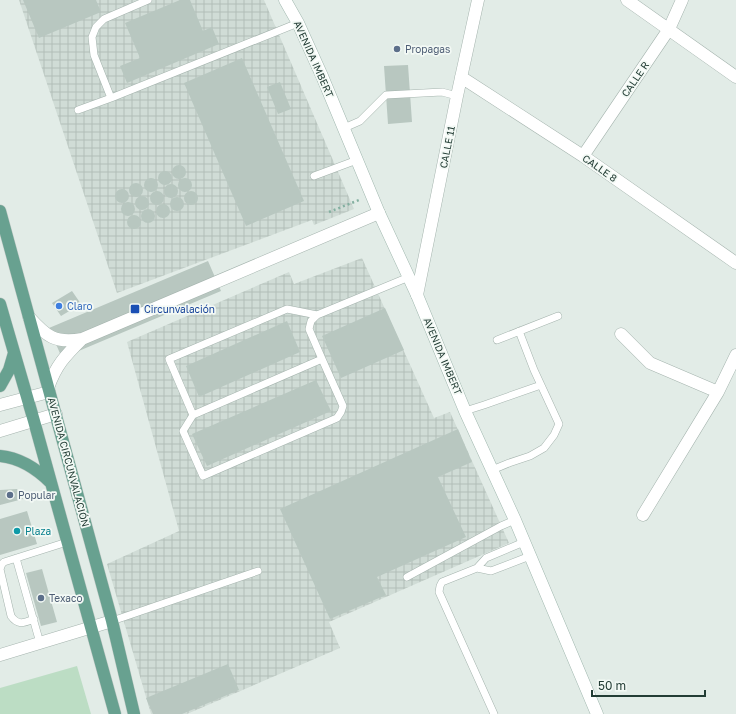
<svg xmlns="http://www.w3.org/2000/svg" width="736" height="714" font-family="'Golos Text',sans-serif">
<style>
.industrial{fill:url(#industrial-grid)}
.grass{fill:#bcddc4}
.building{fill:#b8c7c0}
.lines{fill:none;stroke-linecap:round;stroke-linejoin:round}
.service-casing{stroke:#a5b4ae;stroke-width:8}
.minor-casing{stroke:#a5b4ae;stroke-width:13}
.secondary-casing{stroke:#a1b8af;stroke-width:13}
.primary-casing{stroke:#c1c9c6;stroke-width:13}
.path{stroke:#83afa0;stroke-width:2.5;stroke-dasharray:2 3;stroke-linecap:butt}
.service{stroke:#fff;stroke-width:7}
.minor{stroke:#fff;stroke-width:12}
.secondary{stroke:#fff;stroke-width:12}
.primary{stroke:#68a190;stroke-width:12}
.service-dot{fill:#5c6f8a;stroke:#f3f9f5;stroke-width:1.5}
.shop-dot{fill:#3f7fe0;stroke:#f3f9f5;stroke-width:1.5}
.transit-dot{fill:#1a4fb4;stroke:#f3f9f5;stroke-width:1.5}
.culture-dot{fill:#0f9aa8;stroke:#f3f9f5;stroke-width:1.5}
.labels{text-anchor:middle;stroke-width:3.5;stroke-linejoin:round;paint-order:stroke}
.service-label{font-size:10px;fill:#4e5e75;stroke:#f3f9f5;text-anchor:start}
.street-label{font-size:10px;fill:#233d35;stroke:#f3f9f5}
.shop-label{font-size:10px;fill:#366cbe;stroke:#f3f9f5;text-anchor:start}
.transit-label{font-size:10px;fill:#164399;stroke:#f3f9f5;text-anchor:start}
.culture-label{font-size:10px;fill:#0d838f;stroke:#f3f9f5;text-anchor:start}
</style>
<defs>
<pattern id="industrial-grid" width="8" height="8" patternUnits="userSpaceOnUse"><rect width="8" height="8" fill="#d0dcd6"/><path d="M0 4h8M4 0v8" fill="none" stroke="#b2beb8"/></pattern>
</defs>
<rect width="100%" height="100%" fill="#e2ece7"/>
<path class="industrial" d="M19,0H264L354,209L314,225L312,220L117,293Z
M362,258L434,418L450,412L509,543L329,622L340,648L187,714H151L107,564L179,531L127,342L289,272L294,284Z"/>
<path class="grass" d="M77,666L91,714H0V688Z"/>
<path class="building" d="M23,0H96L101,12L39,38Z
M180,0H190L203,31L212,27L219,44L127,83L120,66L140,58L125,23Z
M242,58L304,201L246,226L184,83Z
M408,65L412,122L388,124L384,66Z
M280,82L291,109L278,114L267,87Z
M172 172a7 7 0 1 1 14 0a7 7 0 1 1-14 0Z
M158 178a7 7 0 1 1 14 0a7 7 0 1 1-14 0Z
M178 185a7 7 0 1 1 14 0a7 7 0 1 1-14 0Z
M144 185a7 7 0 1 1 14 0a7 7 0 1 1-14 0Z
M129 190a7 7 0 1 1 14 0a7 7 0 1 1-14 0Z
M164 191a7 7 0 1 1 14 0a7 7 0 1 1-14 0Z
M115 196a7 7 0 1 1 14 0a7 7 0 1 1-14 0Z
M184 198a7 7 0 1 1 14 0a7 7 0 1 1-14 0Z
M150 198a7 7 0 1 1 14 0a7 7 0 1 1-14 0Z
M135 203a7 7 0 1 1 14 0a7 7 0 1 1-14 0Z
M170 204a7 7 0 1 1 14 0a7 7 0 1 1-14 0Z
M121 209a7 7 0 1 1 14 0a7 7 0 1 1-14 0Z
M156 211a7 7 0 1 1 14 0a7 7 0 1 1-14 0Z
M141 216a7 7 0 1 1 14 0a7 7 0 1 1-14 0Z
M127 222a7 7 0 1 1 14 0a7 7 0 1 1-14 0Z
M208,261L221,291L62,358L49,328Z
M72,291L81,304L61,316L52,303Z
M385,308L404,350L341,378L322,336Z
M287,321L300,352L199,397L186,366Z
M316,380L331,411L207,466L192,434Z
M458,429L472,462L438,477L466,537L377,577L386,595L330,619L280,509Z
M17,489L23,499L0,505V490Z
M27,511L37,544L0,555V519Z
M42,569L57,622L41,626L26,573Z
M228,664L239,690L182,714H153L146,698Z"/>
<g class="lines">
<g class="service-casing">
<path id="service" d="M111,98L94,55L92,37L96,27L104,19L148,0
M78,110L111,98L298,23
M344,128L360,121L386,95L442,92L457,96
M314,176L357,160
M317,315L287,309L169,359L193,415L322,359
M497,340L558,316
M465,411L484,405L541,385
M193,415L183,431L203,476L337,418L341,412L343,406L322,359L309,329L311,321L317,315L409,277
M492,470L509,463L530,456L544,448L554,435L559,424L534,370L519,331
M16,558L40,643
M477,568L491,571L530,556
M0,569L2,564L4,562L67,542
M0,569L11,616C18,626 24,623 34,619
M407,577L501,526L515,520
M112,621L258,571
M494,714L439,592L440,586L442,582L477,568L486,558L524,542"/>
</g>
<g class="minor-casing">
<path id="minor" d="M627,0L736,77
M461,77L583,156L736,263
M583,156L669,29L682,0
M417,295L457,96L478,0
M29,317C46,336 55,344 82,339L379,213
M621,334L650,363L718,392
M48,388C56,365 65,356 82,339
M0,405L49,392
M0,431L56,414
M643,515L718,392L736,355
M0,655L112,621"/>
</g>
<g class="secondary-casing">
<path id="secondary" d="M285,0L298,23L322,76L379,213L417,295L465,411L515,520L597,714"/>
</g>
<g class="primary-casing">
<path id="primary" d="M0,211L112,621L134,714
M0,304L34,421L115,714
M0,386L9,370L14,353
M0,456C21,458 37,469 51,483"/>
</g>
<path class="path" d="M329,212L359,200"/>
<use href="#service" class="service"/>
<use href="#minor" class="minor"/>
<use href="#secondary" class="secondary"/>
<use href="#primary" class="primary"/>
</g>
<g class="service-dot">
<circle cx="397" cy="49" r="4"/>
<circle cx="10" cy="495" r="4"/>
<circle cx="41" cy="598" r="4"/>
</g>
<circle class="shop-dot" cx="59" cy="306" r="4"/>
<rect class="transit-dot" x="130" y="304" width="10" height="10" rx="2"/>
<circle class="culture-dot" cx="17" cy="531" r="4"/>
<g class="labels">
<g class="service-label">
<text x="405" y="53">Propagas</text>
<text x="18" y="499">Popular</text>
<text x="49" y="602">Texaco</text>
</g>
<g class="street-label">
<text transform="translate(314 59) rotate(66)" y="4">AVENIDA IMBERT</text>
<text transform="translate(635 79) rotate(-56)" y="4">CALLE R</text>
<text transform="translate(447 147) rotate(-79)" y="4">CALLE 11</text>
<text transform="translate(600 168) rotate(35)" y="4">CALLE 8</text>
<text transform="translate(443 356) rotate(67)" y="4">AVENIDA IMBERT</text>
<text transform="translate(69 462) rotate(75)" y="4">AVENIDA CIRCUNVALACIÓN</text>
</g>
<g class="shop-label">
<text x="67" y="310">Claro</text>
</g>
<g class="transit-label">
<text x="144" y="313">Circunvalación</text>
</g>
<g class="culture-label">
<text x="25" y="535">Plaza</text>
</g>
</g>
<path d="M592 690v6h113v-6" fill="none" stroke="#233d35" stroke-width="2"/>
<text x="598" y="690" font-size="12" fill="#233d35" stroke="#f3f9f5" stroke-width="3" paint-order="stroke">50 m</text>
</svg>
